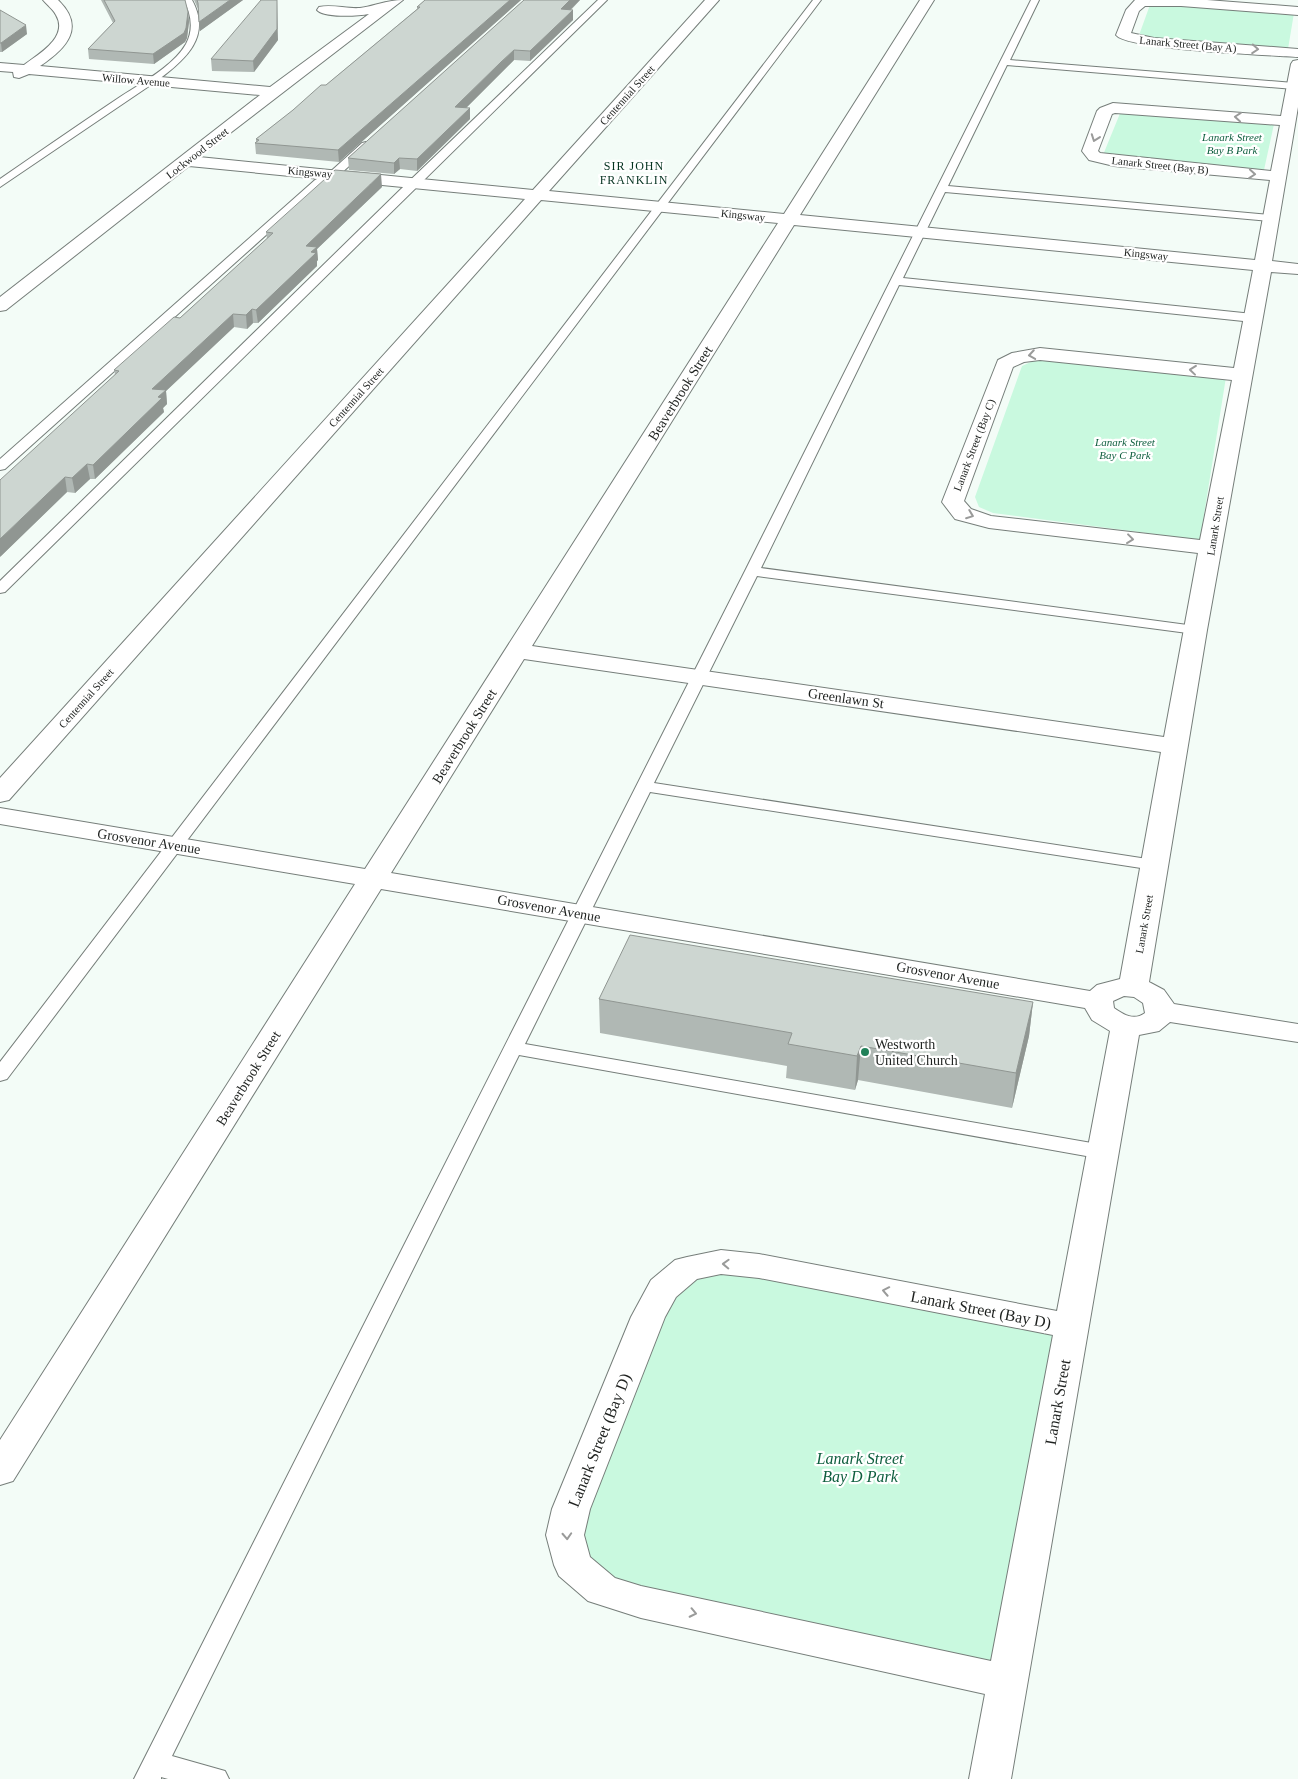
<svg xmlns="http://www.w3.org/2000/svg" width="1298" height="1779" font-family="Georgia,serif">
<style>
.green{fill:#c9f9df}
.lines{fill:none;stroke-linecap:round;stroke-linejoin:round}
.lane-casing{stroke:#767e7a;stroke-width:2}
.street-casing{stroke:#767e7a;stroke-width:2}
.lane{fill:#fff;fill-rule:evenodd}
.street{fill:#fff;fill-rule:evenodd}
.wall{fill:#b0b8b4}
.shaded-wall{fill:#909692}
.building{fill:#cdd6d1;stroke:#909692}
.oneway{stroke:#9a9b9a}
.poi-dot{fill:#218159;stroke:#fff;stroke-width:2}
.labels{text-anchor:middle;stroke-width:4.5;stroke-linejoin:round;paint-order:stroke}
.far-street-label{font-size:11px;fill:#1e211f;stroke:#fff}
.far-park-label{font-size:11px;font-style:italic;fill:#0e5e3e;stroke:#fff}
.far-neighbourhood-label{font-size:12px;letter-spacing:1px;fill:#053320;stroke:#fff}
.street-label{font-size:14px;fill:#1e211f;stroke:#fff}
.poi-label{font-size:14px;fill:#1e211f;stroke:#fff;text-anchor:start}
.near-street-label{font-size:16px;fill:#1e211f;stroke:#fff}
.near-park-label{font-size:16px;font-style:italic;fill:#0e5e3e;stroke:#fff}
</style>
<rect width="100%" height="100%" fill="#f3fcf7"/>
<path class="green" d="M1151,2L1294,13L1288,49L1138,38Z
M1121,111L1274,124L1264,170L1103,155Z
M1043,360L1226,377L1200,540L993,513L979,507L975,497L1022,366L1033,361Z
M721,1262L1071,1326L1007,1682L602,1590L571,1509L663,1289Z"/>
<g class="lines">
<g class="lane-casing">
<path id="lane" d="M184,0H192C212,36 186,59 158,80L0,187V179C39,152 78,125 117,99C139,84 172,68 186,44C194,29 191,14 184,0Z
M598,0H607L5,592L0,593V581L401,189Z
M813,0H821L7,1079L0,1081V1062Z
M1031,0H1039L1010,60L1294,83L1297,84L1298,87L1294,89L1007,65L948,186L1270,215L1275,218L1270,221L945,192L903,278L1253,314L1259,318L1253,322L899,285L761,568L1195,626L1200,627L1202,630L1200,633L1195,634L757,576L654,783L1154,860L1160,861L1163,865L1160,869L1154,870L650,792L525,1044L1103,1145L1110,1147L1113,1152L1110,1157L1103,1159L519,1055L172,1756L225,1771L229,1779H168L161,1777V1779H134L745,571Z
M366,142L371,145L370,147L337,177L323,184L5,469L0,470V459L315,180L329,173L362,143Z"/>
</g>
<g class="street-casing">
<path id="street" d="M43,0H58C86,27 67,48 40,66L270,87L369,14C358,16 324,18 317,10L319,7C332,4 346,9 360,8C375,6 387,0 403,0L199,157L533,190L705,0H719L549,191L784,214L920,0H934L800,215L1255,260L1270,180L1114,166L1089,160L1082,151L1097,111L1100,108L1113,103L1281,116L1291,64L1293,61L1298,60V107L1272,261L1298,264V274L1271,272L1207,630L1149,982L1164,990L1174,1004L1298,1024V1042L1170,1022L1159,1031L1139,1035L1011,1779H969L985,1694L641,1618L588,1601L559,1576L554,1565L546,1535L552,1509L631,1317L651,1280L675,1260L687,1257L721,1250L759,1254L1057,1311L1110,1031L1092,1020L1085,1008L381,889L13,1481L0,1485V1440L355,884L0,824V808L365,869L778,223L541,200L9,800L0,802V778L525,199L189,166L6,310L0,311V297L260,95L29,74L19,78L14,77L13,72L0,71V63L24,65C39,54 69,37 56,15C53,9 47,5 43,0ZM1115,113L1280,125L1271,171L1100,153L1098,151L1112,114ZM794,225L1253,270L1234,368L1040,348L1012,353L998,360L942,502L955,519L989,528L1198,553L1164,737L532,646ZM1040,360L1232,380L1200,540L991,516L971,509L964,501L1013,367L1024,362ZM524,659L1161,752L1120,979L1097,985L1090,991L391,873ZM1124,996L1134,997L1143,1003L1145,1013C1134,1021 1124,1015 1114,1008L1113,1001ZM721,1274L759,1278L1053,1335L991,1661L641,1586L615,1578L590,1557L584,1535L590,1509L665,1317L676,1297L697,1279Z
M1135,0H1207L1298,7V15L1181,6H1145L1139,11L1131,33L1154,38L1298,49V57C1272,55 1127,50 1116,35L1126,10Z"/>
</g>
<use href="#lane" class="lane"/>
<use href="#street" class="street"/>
</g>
<path class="wall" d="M101,0H185L188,12L189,22L187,38L185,42L154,64L89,59L88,49L113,23Z
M194,0H243L200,31L199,11Z
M425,0H521L339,162L256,154L255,143L256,142V139L326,85L417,9V7Z
M524,0H580L571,10H573V20L530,61L514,60L466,108H470V119L417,171L400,169L394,174L349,170L348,158Z
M0,10L27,34L2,52H0Z
M278,40L254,72L212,71L211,59Z
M382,187L317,249L318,260L317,261V266L258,323H253L247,329L234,327L166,391L167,404L163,408L164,412L95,479H90L75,493L67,492L0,557L115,374L114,370L180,318L267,239L266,232Z
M599,999L1033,1002L1029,1036L1012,1108L858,1080L855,1090L786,1078L787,1066L600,1033Z"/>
<path class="shaded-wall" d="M230,0H243L200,31L199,22Z
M277,0L278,40L254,72L253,61Z
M510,0H521L339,162L338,150Z
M570,0H580L561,19V9Z
M573,10V20L530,61V51Z
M188,12L189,22L187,38L185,42L154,64L153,54Z
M26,25L27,34L2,52L1,43Z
M514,50V60L456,118L455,107Z
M470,108V119L417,171V159Z
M399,158L400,169L394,174V163Z
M381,174L382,187L317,249L318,260L317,261V266L258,323L256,310L306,246Z
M252,309L253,323L247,329L246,315Z
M233,314L234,327L166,391L167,404L163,408L164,412L95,479L93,465L152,389Z
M87,464L90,479L75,493L72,478Z
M65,477L67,492L0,557V539Z
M1033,1002L1029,1036L1012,1108L1016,1073Z
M861,1046L858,1080L855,1090L857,1056Z"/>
<path class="building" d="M104,0H185L188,12L186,28L184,33L153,54L88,49L115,21Z
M197,0H230L199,22L198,3Z
M261,0H277V29L253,61L211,59Z
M425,0H510L338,150L255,143L259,140L256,139L293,110L321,85H326L420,7H417Z
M524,0H570L561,9L573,10L530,51L514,50L501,62L455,107L470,108L417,159L399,158L394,163L348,158Z
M0,10L26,25L1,43H0Z
M335,170L381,174L306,246L317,247L311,252L316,253L256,310L252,309L246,315L233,314L152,389L166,390L158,397L162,398L93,465L87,464L72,478L65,477L0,539V480L119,371L114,370L174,317L180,318L273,233L266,232Z
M630,935L1033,1002L1016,1073L861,1046L857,1056L788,1044L792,1033L599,999Z"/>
<defs><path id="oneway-chevron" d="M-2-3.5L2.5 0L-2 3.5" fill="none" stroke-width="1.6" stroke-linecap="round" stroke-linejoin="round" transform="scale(1.25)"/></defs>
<g class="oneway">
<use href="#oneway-chevron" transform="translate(1255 49) rotate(4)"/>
<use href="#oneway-chevron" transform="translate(1238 117) rotate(-175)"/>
<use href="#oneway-chevron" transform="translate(1095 138) rotate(110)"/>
<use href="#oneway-chevron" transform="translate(1252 174) rotate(5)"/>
<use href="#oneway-chevron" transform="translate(1032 355) rotate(171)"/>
<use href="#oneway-chevron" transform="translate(1193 370) rotate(-174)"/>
<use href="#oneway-chevron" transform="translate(970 515) rotate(21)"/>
<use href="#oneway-chevron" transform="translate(1130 539) rotate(7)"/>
<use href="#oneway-chevron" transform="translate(726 1264) rotate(-178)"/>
<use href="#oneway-chevron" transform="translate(886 1291) rotate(-169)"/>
<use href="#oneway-chevron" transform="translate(567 1536) rotate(87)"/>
<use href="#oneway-chevron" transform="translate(693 1613) rotate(12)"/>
</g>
<circle class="poi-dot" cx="865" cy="1052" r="5"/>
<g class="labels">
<g class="far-street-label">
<text transform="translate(1188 44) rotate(5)" y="4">Lanark Street (Bay A)</text>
<text transform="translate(136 80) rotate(5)" y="4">Willow Avenue</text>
<text transform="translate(627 95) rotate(-48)" y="4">Centennial Street</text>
<text transform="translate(197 153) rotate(-38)" y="4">Lockwood Street</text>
<text transform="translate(1160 165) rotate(6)" y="4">Lanark Street (Bay B)</text>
<text transform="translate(310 172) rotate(5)" y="4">Kingsway</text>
<text transform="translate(743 215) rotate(6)" y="4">Kingsway</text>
<text transform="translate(1146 254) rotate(6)" y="4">Kingsway</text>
<text transform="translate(356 397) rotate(-48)" y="4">Centennial Street</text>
<text transform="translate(974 445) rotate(-69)" y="4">Lanark Street (Bay C)</text>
<text transform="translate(1215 526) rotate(-81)" y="4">Lanark Street</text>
<text transform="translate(86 698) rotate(-48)" y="4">Centennial Street</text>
<text transform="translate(1144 924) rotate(-80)" y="4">Lanark Street</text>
</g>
<g class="far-park-label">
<text x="1232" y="141">Lanark Street<tspan x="1232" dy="13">Bay B Park</tspan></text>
<text x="1125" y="446">Lanark Street<tspan x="1125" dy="13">Bay C Park</tspan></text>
</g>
<g class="far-neighbourhood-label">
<text x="634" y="170">SIR JOHN<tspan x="634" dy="14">FRANKLIN</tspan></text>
</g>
<g class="street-label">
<text transform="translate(680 393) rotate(-58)" y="5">Beaverbrook Street</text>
<text transform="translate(846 698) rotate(8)" y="5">Greenlawn St</text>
<text transform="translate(464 736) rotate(-58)" y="5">Beaverbrook Street</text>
<text transform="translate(149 841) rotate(9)" y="5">Grosvenor Avenue</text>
<text transform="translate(549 908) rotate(10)" y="5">Grosvenor Avenue</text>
<text transform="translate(948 975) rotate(10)" y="5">Grosvenor Avenue</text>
<text transform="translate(248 1078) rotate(-58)" y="5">Beaverbrook Street</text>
</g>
<g class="poi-label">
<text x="875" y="1049">Westworth<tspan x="875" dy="16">United Church</tspan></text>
</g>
<g class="near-street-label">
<text transform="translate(981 1309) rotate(11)" y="6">Lanark Street (Bay D)</text>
<text transform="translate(1057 1402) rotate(-80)" y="6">Lanark Street</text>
<text transform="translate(599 1440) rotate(-68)" y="6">Lanark Street (Bay D)</text>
</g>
<g class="near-park-label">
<text x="860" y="1464">Lanark Street<tspan x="860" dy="18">Bay D Park</tspan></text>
</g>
</g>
</svg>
